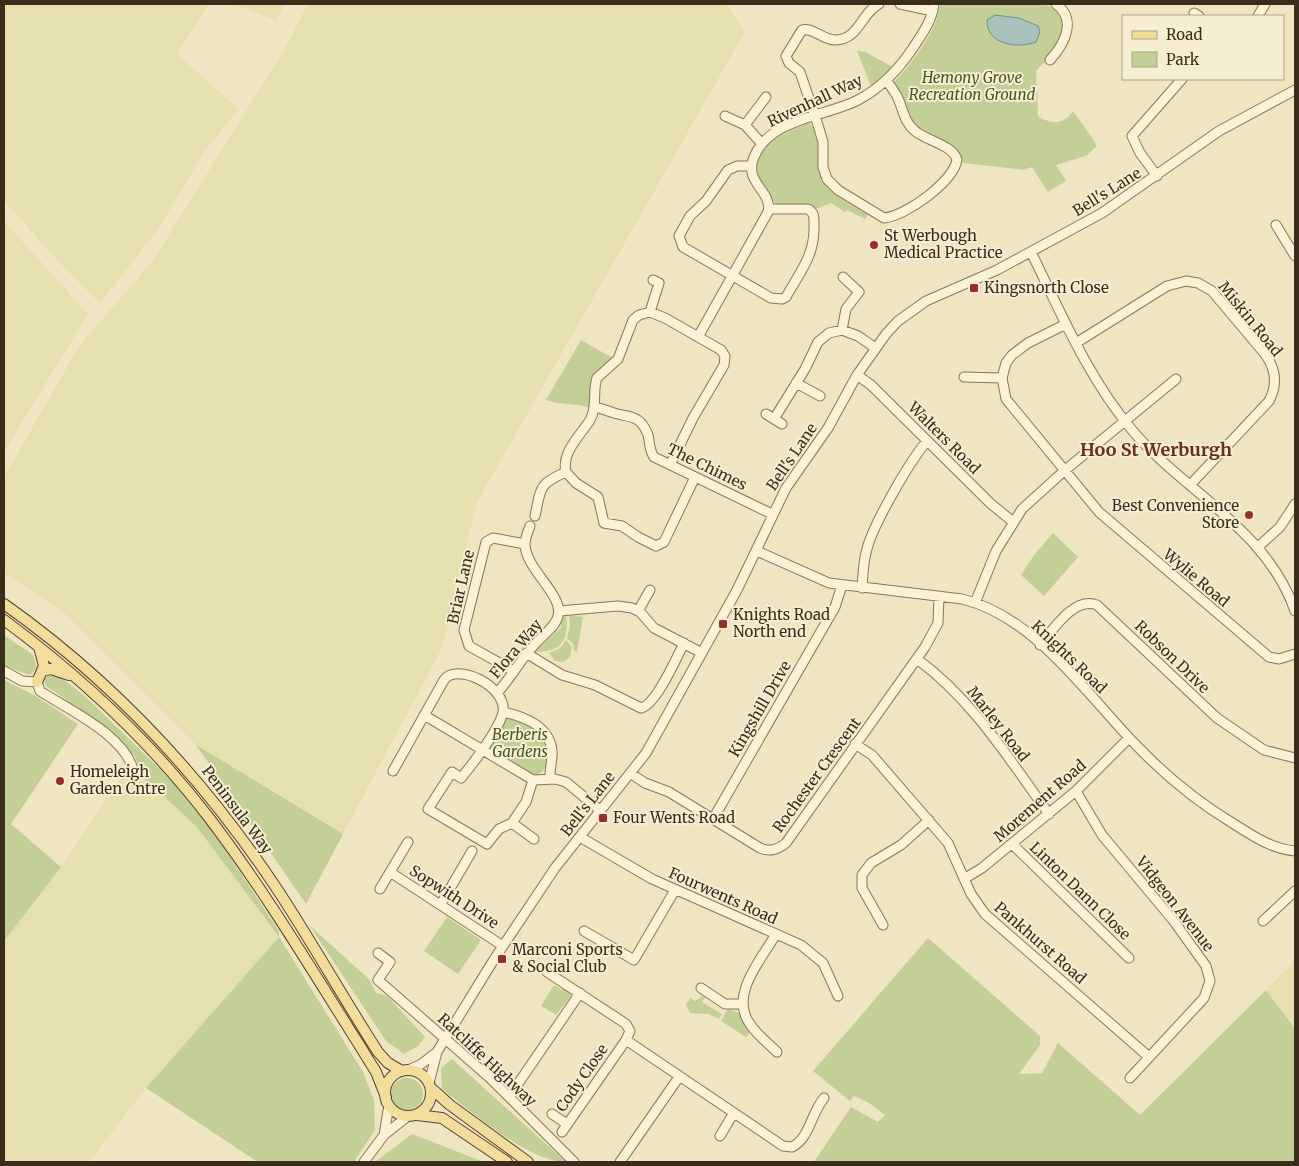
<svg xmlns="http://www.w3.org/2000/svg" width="1299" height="1166" font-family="Merriweather,serif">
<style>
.farmland{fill:#e5e0b0}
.green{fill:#c4ce97}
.water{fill:#a6c2bb;stroke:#6c918a}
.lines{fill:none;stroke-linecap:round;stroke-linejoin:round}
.minor-casing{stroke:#8a7659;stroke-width:11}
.major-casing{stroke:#58442e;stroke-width:12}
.minor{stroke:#faf1d7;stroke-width:9}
.major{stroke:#f3dd9a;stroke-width:10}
.poi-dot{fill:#9b2d28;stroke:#f6eed3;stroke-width:2}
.labels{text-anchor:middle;stroke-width:4;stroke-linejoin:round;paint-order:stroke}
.park-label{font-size:15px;font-style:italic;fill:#475724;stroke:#f6eed3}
.street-label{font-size:15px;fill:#3a2d1e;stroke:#f6eed3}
.poi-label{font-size:15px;fill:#3a2d1e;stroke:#f6eed3;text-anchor:start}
.quarter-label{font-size:18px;font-weight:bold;fill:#68301c;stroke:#f6eed3}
</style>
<rect width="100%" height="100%" fill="#efe5c3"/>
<path class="farmland" d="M4,4H209L177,54L239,109L205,151L157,231L100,303L59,262L4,201Z
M232,4H285L276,20Z
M308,4H726L745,32L477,502L442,648L343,834L196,745L61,610L4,573V477L79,346L152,262L284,50Z
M4,221L88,314L4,452Z
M130,764L196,826L279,937L146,1088L89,1162H4V941L61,867Z
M1295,960V1025L1266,990Z"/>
<path class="green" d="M940,4H1044L1058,11C1069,30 1055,47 1046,60C1044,65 1038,67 1036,72L1038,116C1051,125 1064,125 1073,111L1095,142L1096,147L1086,156L1056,165L1066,181L1048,192L1032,167L1024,170L963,163L959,152C928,132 917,140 903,100C901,93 896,89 894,82C912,64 938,29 940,4Z
M857,51L865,52L893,67L871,86Z
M809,123C824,133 813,166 824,182C833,197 854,206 868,215L865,219L847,210L845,212L831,203L816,209L805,204H776L760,181L756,165C764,140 787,132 809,123Z
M581,340L616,360C592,366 590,385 592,406L590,408C575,402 561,406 546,400Z
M1053,533L1078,557L1044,596L1021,575L1034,555Z
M566,615C568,629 567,646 550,650C545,652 540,651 535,653L537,647L541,646L561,628V619Z
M569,615L583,617L577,652L574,651L573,644L567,638L570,626Z
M4,635L33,655L37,668L30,675L4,666Z
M566,640L572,647L570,657L563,662L555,661L549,653L560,648Z
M49,675L59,676L86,697L173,782L214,833L279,931V937L363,1072L374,1100L375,1130L354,1162H258L146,1088L279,937L196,826L140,774L135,756L94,718L46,686L44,679Z
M4,680L34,695L78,724L11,824L61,867L4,941V776L6,774L4,772Z
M510,716C517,719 525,721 532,725C548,734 558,770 533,776L488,749L504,717Z
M196,745L343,834L306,904Z
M447,917L481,940L458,974L424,951Z
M310,926L369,979L376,993L387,996L425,1037L418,1046L404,1054L386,1041Z
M928,938L1040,1036V1045L1019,1074L1042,1073L1058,1043L1140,1115L1266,990L1295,1028V1162H814L851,1107L878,1122L885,1115L869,1103L854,1096L850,1101L813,1071Z
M554,985L561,989H565L572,995L556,1015L541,1006Z
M703,996L705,997L702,1002L722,1014L719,1019L708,1014L690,1013L686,1005L690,998L695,1001Z
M728,1009L739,1013L750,1032L746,1037L721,1021Z
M452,1059L566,1162C529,1162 472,1112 442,1089L441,1068Z
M391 1094a16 16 0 1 1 32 0a16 16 0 1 1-32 0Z
M412,1134L484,1162H485H375Z"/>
<path class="water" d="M995,15L1019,18L1038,26L1040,32L1036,42C1019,49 986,45 987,20Z"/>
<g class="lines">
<g class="minor-casing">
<path id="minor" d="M879,4C861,13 859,40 835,40C823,40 813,27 802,30L786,56L789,63L800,72L818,125L823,142V167L827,179L838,190L884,218C906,216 953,182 957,160C953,145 927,141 915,131C904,122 903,109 897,96C894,91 890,85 886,80
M900,4L933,11
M1194,13L1199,16
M1258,16L1265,4
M1050,60C1065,44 1077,19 1056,4
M725,116L745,125
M762,144L745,125L766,97
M751,166H737L728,170L706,201L690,216L679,236L683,247L771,298L782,299L786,297C800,272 815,255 814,226C814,218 815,213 808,209H769
M1157,176L1140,153L1132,136L1182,79
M1276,225L1295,256
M1031,252C1061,313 1088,378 1132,430C1184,492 1267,529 1295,611
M650,312L659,283L653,280
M1066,324L1028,343L1012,355L1006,363L1002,378L1006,399L1099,512L1269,657L1279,659L1295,654
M842,330L858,336L874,347
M698,337L768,212C773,191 743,183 754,157C770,118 825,117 858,100C881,88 899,69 913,48C922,34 932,21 934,4
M1076,343L1167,286L1186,281L1198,283L1212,291L1265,354C1276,369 1278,384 1269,401L1191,484
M857,375L871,385L990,503L1012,521
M964,377L1002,378
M796,383L820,396
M595,407C601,408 607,411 614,413C630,418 640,414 648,435C650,443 649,450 654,457L772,514
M766,414L782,424
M774,419L805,369L818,342L829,333L842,330L846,309L859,292L843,277
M566,472L576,483L598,497L604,523L622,526L638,537L656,546L664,542L695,477
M535,516C541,488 538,484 566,472C561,452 581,435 590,420C598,406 592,392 597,378L618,359L633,320L639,315L650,312L665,318L721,350L725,356L724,365L693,418L670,465
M1258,547L1280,527L1295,504
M757,551L829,583L962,599C1037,617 1088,697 1139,748C1167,777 1199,803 1234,824C1253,836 1272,849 1295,851
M862,588C863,576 863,564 866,553C871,527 910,461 927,441
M975,603L996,551L1022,509L1064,471L1176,379
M559,611L618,606L632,608L640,612L654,628L702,653
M638,611L650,590
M1040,645C1053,630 1074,596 1097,605L1217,718L1264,750L1295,758
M526,653L562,675L595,685L641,708C656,705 677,657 684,643
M917,659C972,699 1009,759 1049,814
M4,671L22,681L37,682L40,691C69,710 127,736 134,773
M514,671L469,646L464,630L486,542L493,538L525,544
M498,692C514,674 524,653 542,637C548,631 556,625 558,616C564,595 525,569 525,544C525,538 528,531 530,526
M503,712C523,716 550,726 552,751C553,760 549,769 550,779
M424,715L533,780L555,779L566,782L601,811
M855,744L872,755L948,843L971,894L985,914L1149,1057
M393,771L444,680C456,662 507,686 503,712C500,728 472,765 461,778L452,772L428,809L487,844L499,829L512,823L526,802L533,780
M630,773L645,783L669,792L760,848C770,852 777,850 786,843L925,647L938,623L939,596
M1076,791L1102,835L1173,920L1206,966L1210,981L1204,998L1130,1078
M713,819L835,607L842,585
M512,823L534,839
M580,837L652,879L801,945L823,963L838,996
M408,842L390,872L503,946
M1012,844L1129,958
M964,879L982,868L1076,791L1129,738
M380,889L390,872
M441,904L472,851
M1263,921L1295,891
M883,925L862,888V875L871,863L901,845L929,820
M584,931L634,960L675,890
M776,934C761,960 729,995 750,1024C757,1035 768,1043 777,1052
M378,953L390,962L378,980L490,1078L574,1162
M547,972L626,1024L630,1031L626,1040L783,1146L792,1147C810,1138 811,1113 824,1098
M701,988L725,1004H741
M408,1070L420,1065L437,1052L493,961L555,868L646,753L737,590L786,488L828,428L857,375L886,334L898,321L926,301L997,270L1102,213L1219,131L1295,90
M429,1083L437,1052
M509,1097L580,993
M552,1114L567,1124
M562,1132L626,1040
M384,1135L389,1105
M720,1136L733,1114
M364,1162L384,1135L408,1116
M620,1162L679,1077"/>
</g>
<g class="major-casing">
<path id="major" d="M4,604C113,681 205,780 279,892C313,944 344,999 378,1052L388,1063L402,1071
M4,620C81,677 152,743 210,819C264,890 310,967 358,1043L376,1072L386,1097
M42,671L51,669L69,675
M37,682L44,666L39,647
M385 1093a23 23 0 1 1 46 0a23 23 0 1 1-46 0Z
M431,1088L450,1105L528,1162
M417,1115L442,1118L507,1162"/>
</g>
<use href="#minor" class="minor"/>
<use href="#major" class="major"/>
</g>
<g class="poi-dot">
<circle cx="874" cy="245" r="5"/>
<rect x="969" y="283" width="10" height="10" rx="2.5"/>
<circle cx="1249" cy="515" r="5"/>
<rect x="718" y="619" width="10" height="10" rx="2.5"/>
<circle cx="60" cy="781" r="5"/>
<rect x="598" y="813" width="10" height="10" rx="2.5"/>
<rect x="497" y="954" width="10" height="10" rx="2.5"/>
</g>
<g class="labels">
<g class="park-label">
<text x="972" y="83">Hemony Grove<tspan x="972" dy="17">Recreation Ground</tspan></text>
<text x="520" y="740">Berberis<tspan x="520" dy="17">Gardens</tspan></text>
</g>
<g class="street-label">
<text transform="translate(815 101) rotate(-25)" y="5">Rivenhall Way</text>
<text transform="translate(1107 192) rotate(-32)" y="5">Bell's Lane</text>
<text transform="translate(1250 319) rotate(51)" y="5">Miskin Road</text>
<text transform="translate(944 438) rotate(45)" y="5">Walters Road</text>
<text transform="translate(792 457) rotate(-56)" y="5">Bell's Lane</text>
<text transform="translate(707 467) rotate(26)" y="5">The Chimes</text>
<text transform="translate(1196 578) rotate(40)" y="5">Wylie Road</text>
<text transform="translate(461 587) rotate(-77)" y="5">Briar Lane</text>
<text transform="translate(516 649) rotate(-50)" y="5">Flora Way</text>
<text transform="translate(1069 657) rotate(44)" y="5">Knights Road</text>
<text transform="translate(1172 657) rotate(44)" y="5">Robson Drive</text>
<text transform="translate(760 709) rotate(-60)" y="5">Kingshill Drive</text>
<text transform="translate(998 724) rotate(52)" y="5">Marley Road</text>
<text transform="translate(817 775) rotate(-54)" y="5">Rochester Crescent</text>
<text transform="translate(1040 801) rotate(-41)" y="5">Morement Road</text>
<text transform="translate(588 804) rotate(-52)" y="5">Bell's Lane</text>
<text transform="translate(237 810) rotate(53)" y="5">Peninsula Way</text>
<text transform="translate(1080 891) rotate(44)" y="5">Linton Dann Close</text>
<text transform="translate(723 896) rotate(24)" y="5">Fourwents Road</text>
<text transform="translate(454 897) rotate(33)" y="5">Sopwith Drive</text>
<text transform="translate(1175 904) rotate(52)" y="5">Vidgeon Avenue</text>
<text transform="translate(1040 943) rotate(41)" y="5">Pankhurst Road</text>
<text transform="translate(487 1060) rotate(43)" y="5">Ratcliffe Highway</text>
<text transform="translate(582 1078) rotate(-55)" y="5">Cody Close</text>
</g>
<g class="poi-label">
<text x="884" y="241">St Werbough<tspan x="884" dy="17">Medical Practice</tspan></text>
<text x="984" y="293">Kingsnorth Close</text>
<text x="1239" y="511" text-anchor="end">Best Convenience<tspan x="1239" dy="17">Store</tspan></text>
<text x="733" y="620">Knights Road<tspan x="733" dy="17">North end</tspan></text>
<text x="70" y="777">Homeleigh<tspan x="70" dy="17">Garden Cntre</tspan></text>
<text x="613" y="823">Four Wents Road</text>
<text x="512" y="955">Marconi Sports<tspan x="512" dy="17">&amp; Social Club</tspan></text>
</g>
<g class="quarter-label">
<text x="1156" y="456">Hoo St Werburgh</text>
</g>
</g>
<rect width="1299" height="1166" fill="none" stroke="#3a2d1e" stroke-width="10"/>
<rect x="1122" y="15" width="162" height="65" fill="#f6eed3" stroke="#aba18b"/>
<rect x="1132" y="31" width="25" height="8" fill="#f3dd9a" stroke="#aba18b"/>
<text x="1166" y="40" font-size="15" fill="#3a2d1e">Road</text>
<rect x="1132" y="52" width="25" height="15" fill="#c4ce97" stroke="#aba18b"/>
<text x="1166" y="65" font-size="15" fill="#3a2d1e">Park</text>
</svg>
